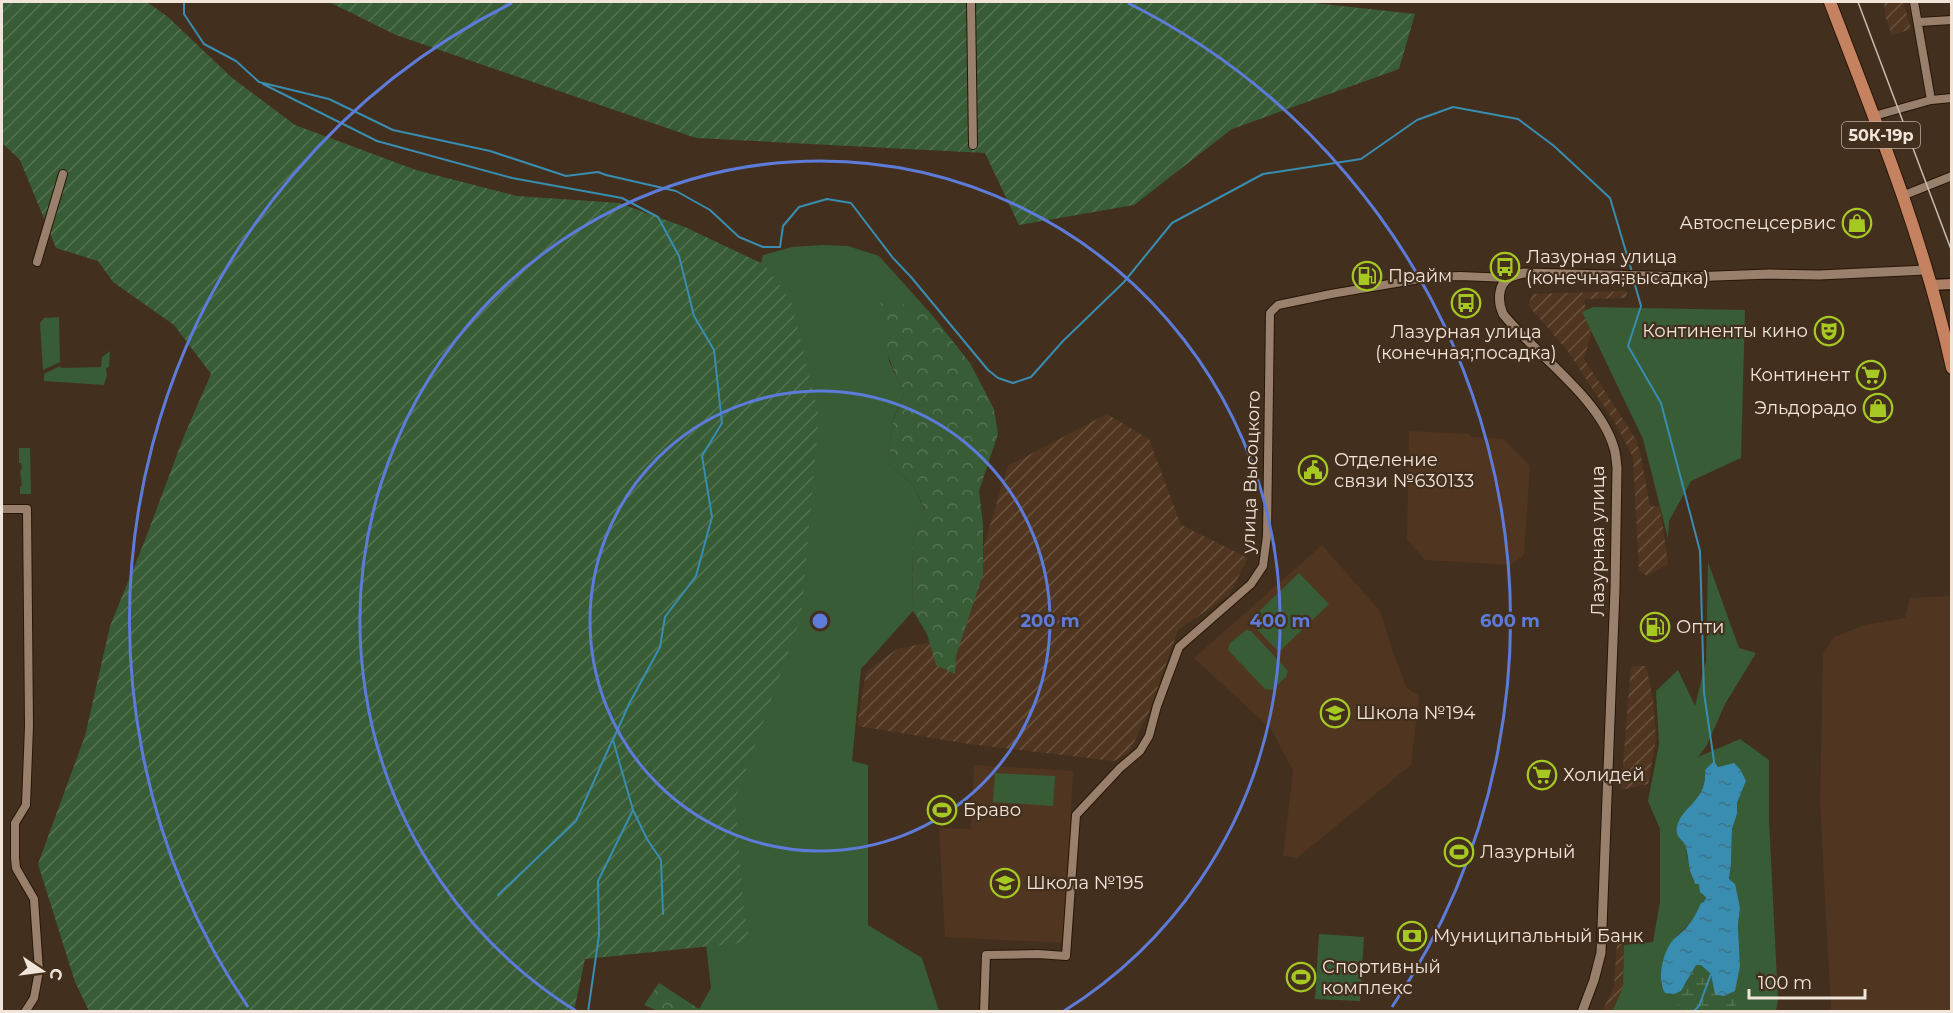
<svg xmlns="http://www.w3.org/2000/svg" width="1953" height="1013" font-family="Montserrat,sans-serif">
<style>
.built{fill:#503620}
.industrial{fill:url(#industrial-furrows)}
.grass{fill:#385c36;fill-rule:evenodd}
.forest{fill:url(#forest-crowns)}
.wetland{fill:url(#wetland-marsh)}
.garden{fill:url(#garden-furrows)}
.water{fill:url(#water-ripples)}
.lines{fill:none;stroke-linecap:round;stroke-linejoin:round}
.stream{stroke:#388db1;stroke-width:2}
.minor-casing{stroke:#291606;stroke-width:10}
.tertiary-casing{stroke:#291606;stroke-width:11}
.secondary-casing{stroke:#291606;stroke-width:13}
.primary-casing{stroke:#291606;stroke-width:14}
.minor{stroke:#98806d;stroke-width:8}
.tertiary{stroke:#98806d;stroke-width:9}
.secondary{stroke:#ae8167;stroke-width:10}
.primary{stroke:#c48260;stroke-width:12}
.tram{stroke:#cabcaf;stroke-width:1.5}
.ring{fill:none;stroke:#5d7bd8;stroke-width:3}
.labels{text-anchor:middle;stroke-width:4.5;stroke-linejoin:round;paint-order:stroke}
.shield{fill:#432f1e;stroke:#bdaea1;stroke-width:1.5}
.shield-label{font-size:16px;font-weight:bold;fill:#f1e4d9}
.poi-label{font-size:18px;fill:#f1e4d9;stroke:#432f1e;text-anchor:start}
.street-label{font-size:18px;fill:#f1e4d9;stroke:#432f1e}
.centre{fill:#5d7bd8;stroke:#432f1e;stroke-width:3}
.ring-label{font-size:18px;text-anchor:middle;font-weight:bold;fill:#5d7bd8;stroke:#432f1e;stroke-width:4.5;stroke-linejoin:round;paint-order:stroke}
</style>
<defs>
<pattern id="industrial-furrows" width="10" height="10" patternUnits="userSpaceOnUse" patternTransform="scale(1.5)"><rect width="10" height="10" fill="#503620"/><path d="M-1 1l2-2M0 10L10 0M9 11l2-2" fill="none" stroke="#6a5340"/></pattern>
<pattern id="forest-crowns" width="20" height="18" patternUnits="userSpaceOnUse" patternTransform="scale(1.5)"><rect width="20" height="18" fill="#385c36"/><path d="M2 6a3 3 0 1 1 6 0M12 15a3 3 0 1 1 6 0" fill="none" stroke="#557352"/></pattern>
<pattern id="wetland-marsh" width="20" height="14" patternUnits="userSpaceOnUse" patternTransform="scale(1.5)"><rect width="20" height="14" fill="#385c36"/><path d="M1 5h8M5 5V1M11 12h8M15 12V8" fill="none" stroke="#557352"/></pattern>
<pattern id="garden-furrows" width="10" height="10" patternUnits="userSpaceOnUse" patternTransform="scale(1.5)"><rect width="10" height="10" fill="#385c36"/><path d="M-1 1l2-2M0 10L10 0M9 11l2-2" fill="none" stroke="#557352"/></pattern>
<pattern id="water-ripples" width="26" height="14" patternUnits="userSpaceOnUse" patternTransform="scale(1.5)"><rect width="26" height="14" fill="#388db1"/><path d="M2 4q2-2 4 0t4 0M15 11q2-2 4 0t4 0" fill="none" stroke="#3e738a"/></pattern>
</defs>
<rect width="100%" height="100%" fill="#432f1e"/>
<path class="built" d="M1409,431L1469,434L1472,437L1503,439L1530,466L1524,555L1511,565L1425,560L1407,539Z
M1322,545L1380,611L1394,655L1407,688L1419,696L1411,765L1297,858L1283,856L1293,771L1272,730L1194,658Z
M1951,596V1011H1831L1820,802L1823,654L1834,637L1865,625L1905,618L1910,598Z
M974,765L1073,771L1064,943L945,937L939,828L971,829Z"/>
<path class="industrial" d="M1884,2H1903L1911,29L1892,35L1885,16Z
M1627,291L1626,298L1584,299L1591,334L1584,359L1635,438L1640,452L1650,506L1660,507L1668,564L1647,576L1639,570L1633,457L1615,423L1567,350L1528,305L1533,294Z
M1107,414L1149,439L1181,525L1248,558L1229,595L1178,630L1149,712L1129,752L1114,761L969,744L857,726L866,672L897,649L956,637L1008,466Z
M1631,666H1646L1653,699L1656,739L1648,784L1621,790Z
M1617,943L1624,945L1623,987L1612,1011L1602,1012L1614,986Z"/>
<path class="grass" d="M823,245L848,246L879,256L932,315L882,297L889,361L904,395C891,417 890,438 889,464L914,486L925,511L912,542L913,611L861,669L852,761L868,765V925L922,958L939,1011L700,1012L699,1009L711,988L701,901L755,285L763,255L792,247Z
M1593,307L1745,310L1741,458L1691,481L1669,521L1668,538L1643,439L1582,312Z
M59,317L60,362L43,370L40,323L44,318Z
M110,351L109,367L106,368L107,375L104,385L44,381V374L60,366L61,368L101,367L102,357Z
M19,448H30L31,494H20V486H22L20,470L22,469L21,463H19Z
M1708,562L1739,648L1756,653L1725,704L1707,745L1698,757L1740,739L1769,760V820L1778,1000L1776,1011L1612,1012L1623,987L1624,945L1653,942L1660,902V829L1648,801L1659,744L1656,691L1678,670L1695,706L1706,661ZM1714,762L1718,767L1729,764L1746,781L1737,803V814L1732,829L1731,865L1729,880L1740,908L1738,925L1740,966L1707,968L1702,965L1696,964L1691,971L1686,985L1661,986C1663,971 1662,956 1671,943C1676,935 1685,930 1691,922C1696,915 1698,907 1704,902L1706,897L1699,883L1695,884L1690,872L1681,819C1694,804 1706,791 1705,770Z
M1299,573L1329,604L1279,652L1249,621Z
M1246,630L1251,631L1288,671L1286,677L1272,690L1265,689L1228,650L1230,643Z
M995,773L1055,776L1053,806L993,802Z
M1319,934L1364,937L1360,1001L1315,999Z"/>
<path class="forest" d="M881,296L932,315L970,363L994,409L998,434L979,491L983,524V574L956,656L955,674L936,665L927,634L913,611L912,542L925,510L914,486L889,464C890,436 891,419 904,395C889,361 879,335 881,296Z
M659,983L699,1009L700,1011H658L644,1005Z"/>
<path class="wetland" d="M1696,964L1707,968L1731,995L1736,1002L1735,1011H1683L1676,1003Z"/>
<path class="garden" d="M2,2H147L168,17L231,77L295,125L416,170L517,196L619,203L685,227L765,265L791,301L819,416L801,617L735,800L744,912L750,942L585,959L574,1011H89L75,982L38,864L85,736L110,626L145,540L184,436L211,374L174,325L113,282L98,261L56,248L20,160L2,143Z
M329,2H1305L1415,14L1399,69L1232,129L1134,205L1019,225L985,153L696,138L396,35Z"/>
<path class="water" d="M1714,761L1718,767L1734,763L1740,769L1746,781L1737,803V814L1732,829L1731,865L1729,879L1735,884L1740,908L1738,925L1740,966L1735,991L1724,996L1715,994L1711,974L1701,965H1696L1681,991L1674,994L1665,993C1657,980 1662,957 1670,944C1674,937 1682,933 1687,927C1693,920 1697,912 1701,903L1704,902L1706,897L1700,892L1699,884H1695C1694,879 1691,875 1690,871C1688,862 1688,850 1684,843C1680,838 1675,835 1677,827C1681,806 1707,802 1705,770Z"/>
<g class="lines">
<path class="stream" d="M184,2V14L204,44L236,61L259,82L329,99L393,130L490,151L566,176L598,172L606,175L676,191L710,210L739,237L763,247H780L783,226L799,207L827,199L851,203L893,258L911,277L988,370L998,378L1013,383L1031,377L1063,341L1124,282L1172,223L1263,174L1361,159L1417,120L1453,107L1518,119L1554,146L1610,198L1632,272
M263,84L377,141L512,178L622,198L658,217L679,256L694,316L714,350L722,423L702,456L712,517L696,576L665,617L660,647L629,704L613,740L633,810L647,839L661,860L663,914
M1633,278L1641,306L1628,346L1661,403L1700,551L1704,693L1714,761
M498,895L576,821L612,741
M588,1012L599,935L598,881L633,810
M1693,1012L1699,1006L1711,974"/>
<g class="minor-casing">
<path id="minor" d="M971,2L973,145
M1914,2L1931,100
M1919,22L1952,20
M1874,116L1931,100L1952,98
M1902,196L1952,176
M37,262L63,174
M2,509H27L29,726L26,805L15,823V858L16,868L34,899L39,971L34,998L25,1012
M984,1012L986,955L1038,954L1066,956L1076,815L1120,768L1140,751L1149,736L1157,706L1179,647L1251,584L1263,566L1267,536L1270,313L1278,305L1331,294L1431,277L1460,276L1508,278"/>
</g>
<g class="tertiary-casing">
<path id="tertiary" d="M1582,1012L1594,980L1601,953L1615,589L1617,467C1616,461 1616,454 1614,448C1600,398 1536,355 1503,314C1498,303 1497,285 1509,278C1513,275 1519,274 1524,273L1689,277L1770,274L1819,275L1926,270"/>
</g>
<g class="secondary-casing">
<path id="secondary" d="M1931,285L1952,284"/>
</g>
<g class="primary-casing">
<path id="primary" d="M1830,2C1876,122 1925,242 1952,368"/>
</g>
<use href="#minor" class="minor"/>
<use href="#tertiary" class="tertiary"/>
<use href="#secondary" class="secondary"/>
<use href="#primary" class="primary"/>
<path class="tram" d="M1858,2L1952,252"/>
</g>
<g class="ring">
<circle cx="820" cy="621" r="230"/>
<path d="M576 1011A460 460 0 1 1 1064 1011"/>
<path d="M248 1007A690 690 0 0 1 512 3M1128 3A690 690 0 0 1 1392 1007"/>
</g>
<defs>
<g id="shop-ring" transform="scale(1.5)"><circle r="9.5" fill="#432f1e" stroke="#a5c823" stroke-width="1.5"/><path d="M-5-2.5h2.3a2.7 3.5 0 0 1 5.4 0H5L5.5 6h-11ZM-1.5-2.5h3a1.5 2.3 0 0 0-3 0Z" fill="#a5c823"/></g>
<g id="bus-ring" transform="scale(1.5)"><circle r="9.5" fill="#432f1e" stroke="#a5c823" stroke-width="1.5"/><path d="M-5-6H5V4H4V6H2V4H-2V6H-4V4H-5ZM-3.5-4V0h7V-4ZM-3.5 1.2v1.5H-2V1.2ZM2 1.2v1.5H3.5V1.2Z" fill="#a5c823"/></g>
<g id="fuel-ring" transform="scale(1.5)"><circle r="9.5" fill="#432f1e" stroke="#a5c823" stroke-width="1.5"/><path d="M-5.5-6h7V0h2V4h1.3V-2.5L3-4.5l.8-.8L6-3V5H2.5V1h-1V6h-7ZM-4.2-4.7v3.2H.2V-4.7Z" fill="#a5c823"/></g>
<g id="theatre-ring" transform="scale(1.5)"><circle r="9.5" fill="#432f1e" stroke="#a5c823" stroke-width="1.5"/><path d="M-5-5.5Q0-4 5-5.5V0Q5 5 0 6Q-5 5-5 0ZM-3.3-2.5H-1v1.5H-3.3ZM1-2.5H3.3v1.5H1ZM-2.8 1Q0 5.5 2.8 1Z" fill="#a5c823"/></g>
<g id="supermarket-ring" transform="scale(1.5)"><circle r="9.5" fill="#432f1e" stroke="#a5c823" stroke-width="1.5"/><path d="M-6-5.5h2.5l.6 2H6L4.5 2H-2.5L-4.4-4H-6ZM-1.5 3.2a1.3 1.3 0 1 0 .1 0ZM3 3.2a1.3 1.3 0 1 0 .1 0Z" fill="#a5c823"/></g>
<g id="civic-ring" transform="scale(1.5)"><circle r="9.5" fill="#432f1e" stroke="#a5c823" stroke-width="1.5"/><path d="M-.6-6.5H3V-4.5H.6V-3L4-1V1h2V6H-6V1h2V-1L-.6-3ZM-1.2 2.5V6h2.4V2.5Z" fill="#a5c823"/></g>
<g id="school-ring" transform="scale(1.5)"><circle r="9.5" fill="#432f1e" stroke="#a5c823" stroke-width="1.5"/><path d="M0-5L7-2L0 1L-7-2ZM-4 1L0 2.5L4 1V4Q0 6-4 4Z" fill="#a5c823"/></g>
<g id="stadium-ring" transform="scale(1.5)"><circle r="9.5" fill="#432f1e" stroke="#a5c823" stroke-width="1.5"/><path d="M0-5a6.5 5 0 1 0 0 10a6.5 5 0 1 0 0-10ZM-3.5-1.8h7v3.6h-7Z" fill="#a5c823"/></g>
<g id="bank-ring" transform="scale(1.5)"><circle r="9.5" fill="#432f1e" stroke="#a5c823" stroke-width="1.5"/><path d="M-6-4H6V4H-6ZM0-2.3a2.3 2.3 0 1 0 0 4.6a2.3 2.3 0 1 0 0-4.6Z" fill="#a5c823"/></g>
</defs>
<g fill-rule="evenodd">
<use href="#shop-ring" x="1857" y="223"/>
<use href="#bus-ring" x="1505" y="267"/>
<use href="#fuel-ring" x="1367" y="276"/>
<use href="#bus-ring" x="1466" y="303"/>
<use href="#theatre-ring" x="1829" y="331"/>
<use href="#supermarket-ring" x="1871" y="375"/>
<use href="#shop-ring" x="1878" y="408"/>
<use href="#civic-ring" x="1313" y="470"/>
<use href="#fuel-ring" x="1655" y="627"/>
<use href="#school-ring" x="1335" y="713"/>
<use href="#supermarket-ring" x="1542" y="775"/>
<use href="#stadium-ring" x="942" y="810"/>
<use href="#stadium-ring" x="1459" y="852"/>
<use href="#school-ring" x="1005" y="883"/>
<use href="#bank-ring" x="1412" y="936"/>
<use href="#stadium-ring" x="1301" y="977"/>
</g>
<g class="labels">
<rect class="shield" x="1842" y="122" width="78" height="26" rx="4.5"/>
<g class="shield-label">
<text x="1881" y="141">50К-19р</text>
</g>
<g class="poi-label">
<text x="1836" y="229" text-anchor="end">Автоспецсервис</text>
<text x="1526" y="263">Лазурная улица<tspan x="1526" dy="21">(конечная;высадка)</tspan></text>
<text x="1388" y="282">Прайм</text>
<text x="1808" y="337" text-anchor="end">Континенты кино</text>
<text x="1466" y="338" text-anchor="middle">Лазурная улица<tspan x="1466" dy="21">(конечная;посадка)</tspan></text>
<text x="1850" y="381" text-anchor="end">Континент</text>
<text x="1857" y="414" text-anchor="end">Эльдорадо</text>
<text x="1334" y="466">Отделение<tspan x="1334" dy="21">связи №630133</tspan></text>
<text x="1676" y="633">Опти</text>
<text x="1356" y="719">Школа №194</text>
<text x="1563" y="781">Холидей</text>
<text x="963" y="816">Браво</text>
<text x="1480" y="858">Лазурный</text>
<text x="1026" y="889">Школа №195</text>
<text x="1433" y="942">Муниципальный Банк</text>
<text x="1322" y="973">Спортивный<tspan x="1322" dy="21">комплекс</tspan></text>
</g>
<g class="street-label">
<text transform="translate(1251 472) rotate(-88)" y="6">улица Высоцкого</text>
<text transform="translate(1598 541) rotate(-90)" y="6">Лазурная улица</text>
</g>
</g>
<circle cx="820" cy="621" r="9" class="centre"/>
<g class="ring-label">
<text x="1050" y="627">200 m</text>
<text x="1280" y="627">400 m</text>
<text x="1510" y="627">600 m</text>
</g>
<rect width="1953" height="1013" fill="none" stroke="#f1e4d9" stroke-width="6"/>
<g transform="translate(42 971) rotate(103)" stroke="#432f1e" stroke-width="4.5" paint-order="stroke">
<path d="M0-4.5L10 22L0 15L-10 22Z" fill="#f1e4d9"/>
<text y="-9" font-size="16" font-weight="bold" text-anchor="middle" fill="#f1e4d9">С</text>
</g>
<path d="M1749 989v9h116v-9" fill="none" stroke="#f1e4d9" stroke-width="3"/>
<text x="1758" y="989" font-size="18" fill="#f1e4d9" stroke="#432f1e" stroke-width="4.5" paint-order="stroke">100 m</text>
</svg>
